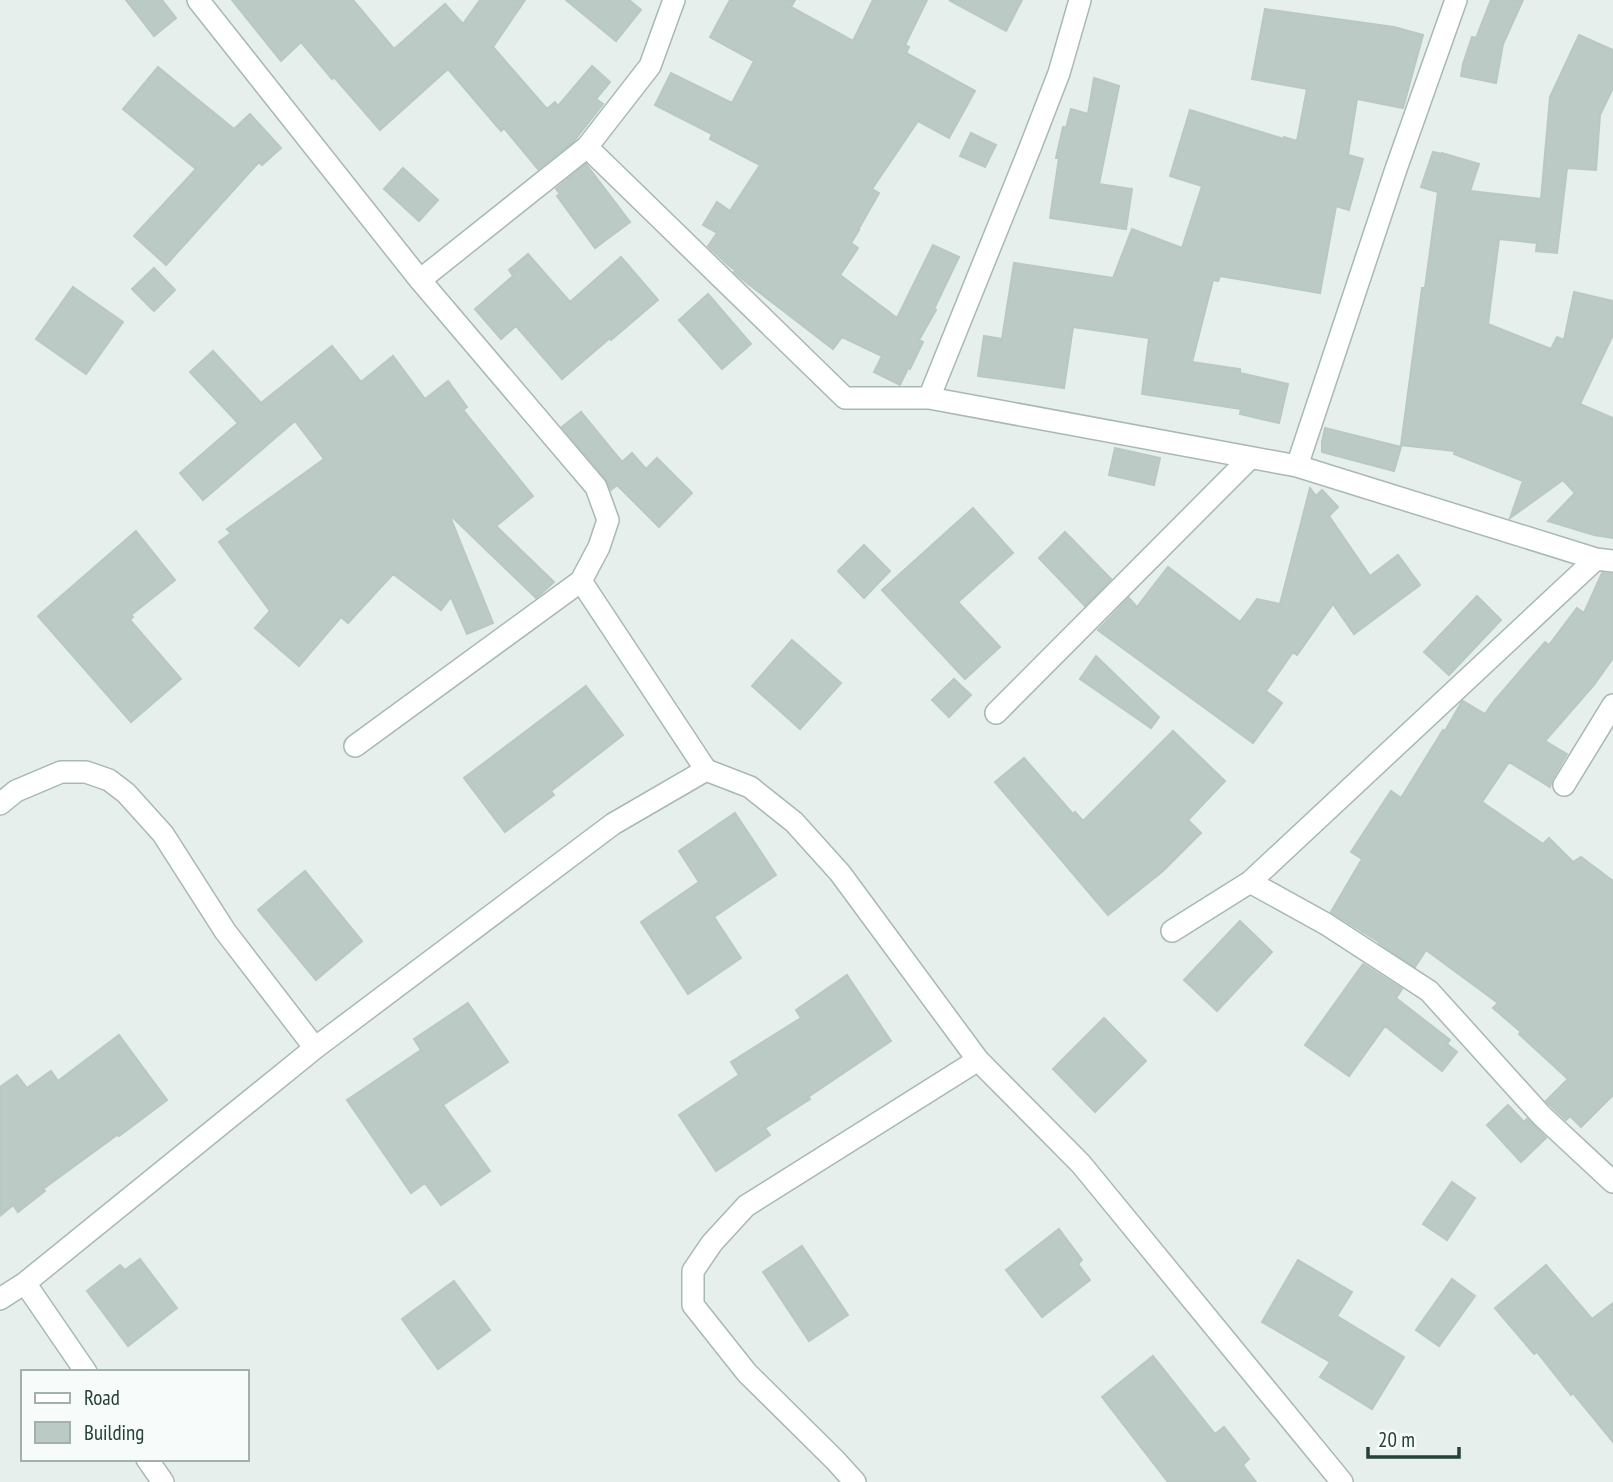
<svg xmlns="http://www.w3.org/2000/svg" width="1613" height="1482" font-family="'PT Sans Narrow',sans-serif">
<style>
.building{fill:#bbcac4;stroke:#b8c9c2;stroke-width:2}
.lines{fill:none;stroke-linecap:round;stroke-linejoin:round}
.minor-casing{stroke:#a8b8b2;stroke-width:24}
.minor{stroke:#fff;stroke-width:21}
</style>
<rect width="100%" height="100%" fill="#e6efeb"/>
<path class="building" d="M126,0H162L176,18L154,36Z
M232,0H353L394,49L445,4L463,24L480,0H525L493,47L547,109L555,102L558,106L592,66L610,82L596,99L603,104L574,141L538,169L504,128L501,131L448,69L380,130L334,77L332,79L301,42L281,61Z
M566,0H629L641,10L616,41Z
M730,0H795L791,7L853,41L873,0H927L905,45L909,47L906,53L975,91L949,138L918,121L872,189L879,193L858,230H859L851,243L858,248L840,275L897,318L933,245L959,257L934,309L936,310L919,340L923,342L910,369L908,368L900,385L874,372L882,356L842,337L833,349L742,279L734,272L736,271L727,264L708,246L717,233L703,225L717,202L730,211L760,165L710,139L712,134L655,105L671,73L732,103L754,61L710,37Z
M949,0H1022L1006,31Z
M1491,0H1523L1503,44L1496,83L1461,76L1463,64L1472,37L1476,38Z
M1265,9L1394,27L1423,35L1403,108L1357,99L1348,155L1363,159L1349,210L1336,206L1320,293L1220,276L1218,281L1213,280L1192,362L1240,369V373L1288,384L1279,423L1240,414L1241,409L1142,394L1149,338L1073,327L1064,388L978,376L984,336L1002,339L1014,263L1113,278L1132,229L1182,248L1202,186L1170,176L1190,110L1284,139V137L1297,141L1307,89L1252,79Z
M1579,35L1613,50V88L1600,115L1596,170L1567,168L1557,253L1536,251L1537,243L1499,239L1488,324L1551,349L1557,337L1564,340L1574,292L1613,301V335L1580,404L1613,418V538L1594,535L1548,521L1575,493L1563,480L1510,518L1523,481L1454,454L1455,451L1401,445L1422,288H1425L1438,192L1421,187L1433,152L1442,154V153L1479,164L1470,191L1541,199L1550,97Z
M158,67L234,129L250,114L281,148L262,165L259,162L166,265L134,236L196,169L123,109Z
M1094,78L1119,86L1099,184L1132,189L1126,229L1050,218L1059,158H1056L1063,127L1066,128L1071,109L1088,114Z
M971,133L996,145L985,167L960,156Z
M586,164L630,222L595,248L557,196L560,194L556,189Z
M403,168L438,200L419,221L384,189Z
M528,254L570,302L621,257L658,300L611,340L610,338L562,379L516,326L501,339L475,309L513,276L509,270Z
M154,268L175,290L154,311L132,289Z
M73,287L123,322L86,374L36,339Z
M708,294L751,344L722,369L679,320Z
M332,346L361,382L393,356L425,399L448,381L467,407L463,410L533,496L496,526L554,582L543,592L536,598L449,514L493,623L467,634L451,597L441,610L393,574L348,623L341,617L299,666L255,628L270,611L219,542L231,533L227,529L324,459L295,421L203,500L180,473L238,423L190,372L213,351L261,403Z
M581,412L622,462L632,453L646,469L657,458L692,493L659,527L617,485L611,490L606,479L562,427Z
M1325,428L1401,447L1394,471L1322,452V442Z
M1115,448L1160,458L1154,485L1109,475Z
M1310,488L1316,496L1322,490L1338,507L1329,516L1370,576L1398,555L1420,585L1354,634L1333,604L1297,655L1293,652L1266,691L1282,703L1253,743L1098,630L1129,598L1137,607L1168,567L1240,622L1257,599L1280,604Z
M973,508L1013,553L958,602L1000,647L965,679L882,590Z
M136,531L175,580L131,615L133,617L130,620L181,679L131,722L38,616Z
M1065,532L1111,579L1085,606L1039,558Z
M864,545L890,571L864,598L838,571Z
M1602,573L1613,574V658L1594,685L1545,741L1567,754L1553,778L1550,787L1509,762L1482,802L1543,844L1549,838L1573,862L1581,857L1613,881V1095L1581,1127L1570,1116L1566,1120L1546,1101L1568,1079L1519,1034L1521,1032L1493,1008L1498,1003L1426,950L1415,967L1379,943V942L1331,912L1362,859L1351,852L1391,791L1401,798L1443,730L1445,731L1461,703L1463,701L1485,714L1494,701L1545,642L1549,645L1577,608L1584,613Z
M1477,596L1501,620L1449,675L1424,652Z
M792,640L841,683L800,729L752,686Z
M1096,656L1159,717L1151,728L1080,679Z
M954,679L971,695L949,717L932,700Z
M586,686L623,735L551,791L554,795L505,832L464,778Z
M1173,731L1225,781L1188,820L1201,833L1163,871L1108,915L995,782L1024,758L1073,814L1075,812L1083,821Z
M735,813L776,875L714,917L741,958L688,994L641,922L699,882L679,851Z
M305,871L362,941L316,980L258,910Z
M1240,921L1272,952L1217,1011L1184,980Z
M1363,964L1402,989L1396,998L1450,1040L1447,1044L1457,1052L1442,1071L1385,1026L1349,1076L1305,1045Z
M847,975L891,1041L808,1097L810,1099L765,1128L770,1135L716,1171L679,1115L739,1075L731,1062L801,1018L796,1010Z
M468,1003L508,1062L443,1105L490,1171L441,1205L425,1183L411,1193L347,1100L421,1050L414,1039Z
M1104,1018L1146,1061L1095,1112L1053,1069Z
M119,1035L167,1100L119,1136L117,1135L43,1189L45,1191L18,1212L13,1205L0,1216V1087L17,1075L27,1088L51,1071L58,1081Z
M1508,1105L1524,1122L1527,1119L1546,1138L1521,1162L1487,1125Z
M1452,1182L1475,1198L1447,1240L1423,1224Z
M1059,1229L1082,1260L1078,1264L1090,1280L1042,1317L1006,1270Z
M802,1246L848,1315L809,1341L763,1272Z
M140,1259L177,1308L128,1346L87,1291L120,1265L125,1270Z
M1298,1260L1352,1292L1337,1316L1404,1357L1372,1409L1320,1377L1330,1362L1262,1322Z
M1546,1265L1592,1319L1613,1303V1442L1573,1393L1571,1395L1537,1352L1534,1354L1495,1308Z
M1452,1279L1475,1296L1439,1346L1416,1330Z
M454,1281L490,1330L438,1369L402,1319Z
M1153,1356L1215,1434L1224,1427L1249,1459L1243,1465L1256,1482H1168L1102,1397Z"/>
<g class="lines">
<g class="minor-casing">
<path id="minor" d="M198,0L420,280L596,487L608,520L599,547L581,581L355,746
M587,147L845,398H929L1297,466L1596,559L1613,561
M420,280L587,147L650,66L674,0
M929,398L1030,148L1059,73L1080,0
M1297,466L1396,169L1456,0
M581,581L706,770
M996,713L1249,459
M1564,785L1613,705
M0,804L16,791L61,772H86L109,780L126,793L163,834L225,931L315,1048
M1250,882L1326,924L1429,991L1542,1116L1613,1182
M1172,931L1250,882L1596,559
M25,1283L86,1372
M0,1299L25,1283L315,1048L613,824L706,770L750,787L794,822L840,873L978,1060L1081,1164L1342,1482
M147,1459L163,1482
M855,1482L835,1460L747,1373L693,1305V1271L712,1243L746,1206L978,1060"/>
</g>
<use href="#minor" class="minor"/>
</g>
<rect x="21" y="1370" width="228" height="91" fill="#f7fbf9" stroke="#a3b1ad" stroke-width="2"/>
<rect x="35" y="1393" width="35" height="10" fill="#ffffff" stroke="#a3b1ad" stroke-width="2"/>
<text x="84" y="1405" font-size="21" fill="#24423a">Road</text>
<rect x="35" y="1422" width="35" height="21" fill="#bbcac4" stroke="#a3b1ad" stroke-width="2"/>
<text x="84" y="1440" font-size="21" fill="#24423a">Building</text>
<path d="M1368 1447v10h91v-10" fill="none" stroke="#24423a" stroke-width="3.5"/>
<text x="1378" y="1447" font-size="21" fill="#24423a" stroke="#f7fbf9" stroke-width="5" paint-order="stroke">20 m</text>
</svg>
